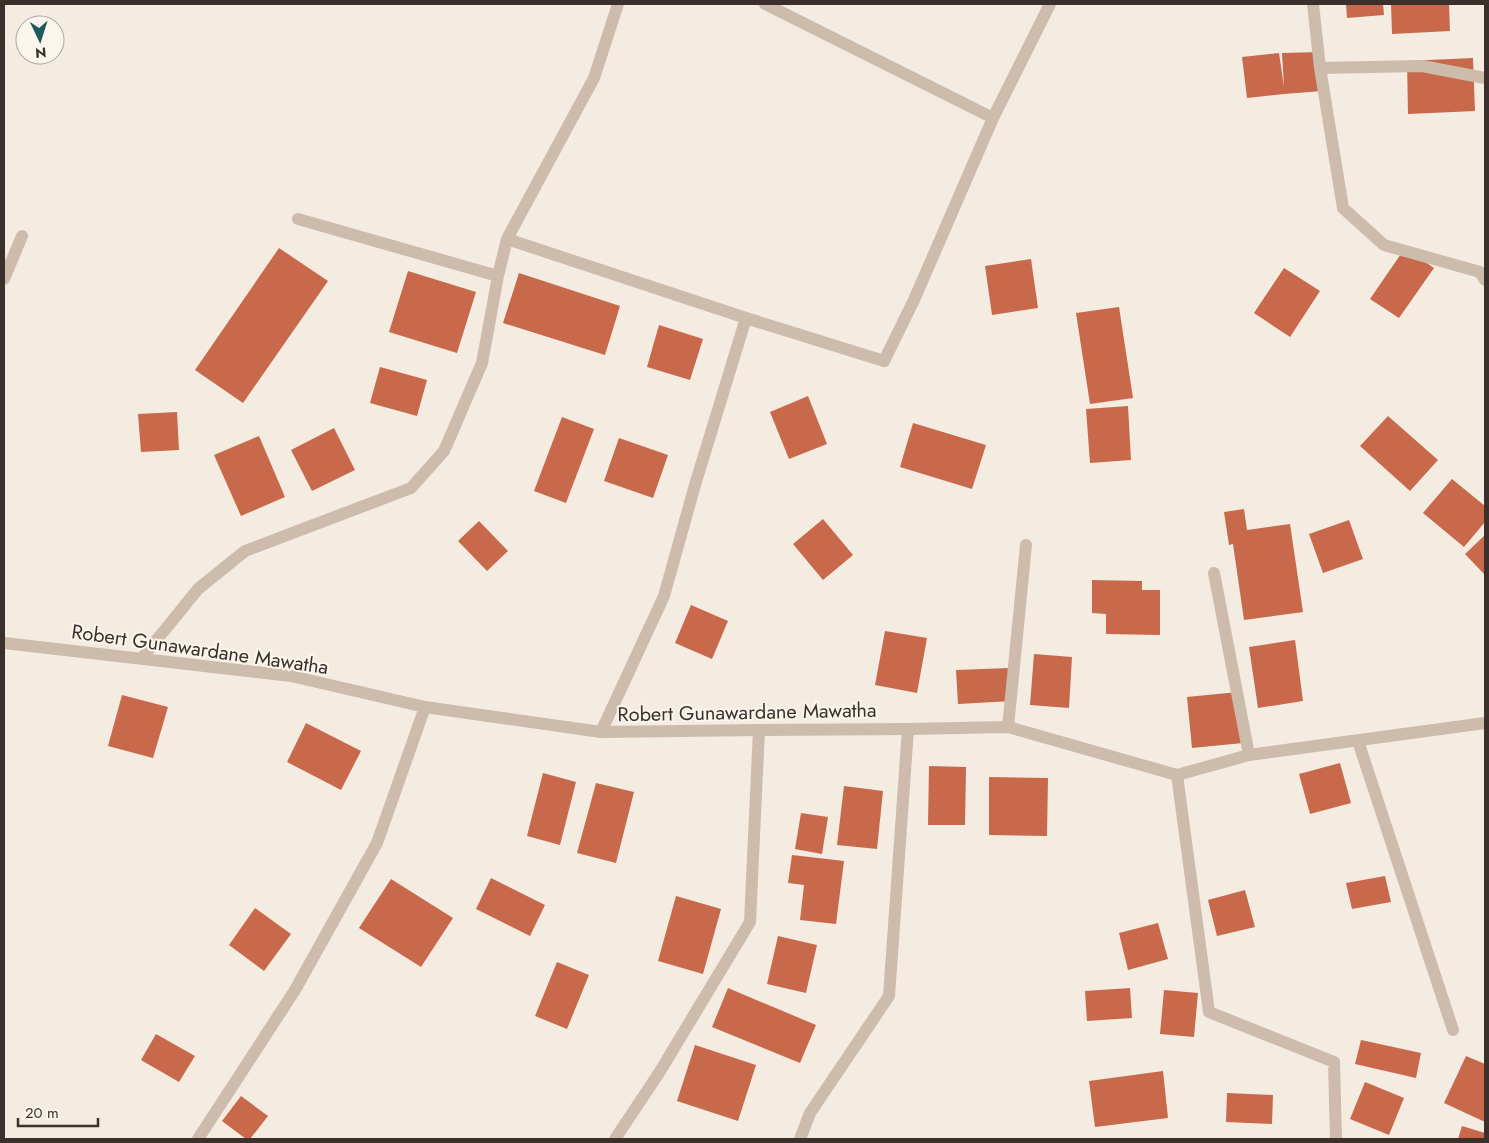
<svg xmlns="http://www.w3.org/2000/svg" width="1489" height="1143" font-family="Jost,sans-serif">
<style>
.building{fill:#c8694b}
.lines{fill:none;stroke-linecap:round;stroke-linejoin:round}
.minor{stroke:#cdbbac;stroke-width:12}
.tertiary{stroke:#cdbbac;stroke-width:12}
.labels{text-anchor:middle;stroke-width:4;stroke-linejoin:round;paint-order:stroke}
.street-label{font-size:20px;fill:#3b302b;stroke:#fbf5ee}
</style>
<rect width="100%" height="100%" fill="#f4ebe1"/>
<path class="building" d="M1346,4H1383L1384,15L1347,18Z
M1391,4H1449L1450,31L1392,34Z
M1320,52L1322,91L1284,94L1247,98L1242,57L1279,53L1284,87L1282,53Z
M1473,58L1475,111L1408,114L1407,61Z
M279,248L328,281L243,403L195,370Z
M1405,248L1434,268L1399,318L1370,299Z
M1031,259L1038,308L992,315L985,266Z
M1284,268L1320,291L1290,337L1254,313Z
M408,271L476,292L457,353L389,332Z
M519,273L620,306L605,355L503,323Z
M1119,307L1133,398L1090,404L1076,313Z
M659,325L703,339L690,380L647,367Z
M380,367L427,380L417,416L370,403Z
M808,396L827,444L789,459L770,412Z
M1128,406L1131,460L1090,463L1086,409Z
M177,412L179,450L141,452L138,414Z
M1388,416L1438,460L1410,491L1360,446Z
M562,417L594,429L566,503L534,491Z
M913,423L986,445L972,489L900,467Z
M334,428L355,470L312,491L291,450Z
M259,436L285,497L241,516L214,455Z
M619,438L668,455L653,498L604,481Z
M1452,479L1485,506V522L1464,547L1423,513Z
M1244,509L1247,530L1290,524L1303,612L1244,620L1233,544L1229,545L1224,512Z
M823,519L853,555L823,580L793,544Z
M1349,520L1363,559L1323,573L1309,534Z
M479,521L508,551L487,571L458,541Z
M1485,535V575L1465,554Z
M1092,580L1142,581V590H1160V635L1106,634V614L1092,613Z
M691,605L728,621L712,659L675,643Z
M885,631L927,638L917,693L875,685Z
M1295,640L1303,701L1258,708L1249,647Z
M1034,654L1072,657L1069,708L1030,705Z
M1010,668L1012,701L958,704L956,670Z
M1238,692L1243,743L1192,748L1187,697Z
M122,695L168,707L153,758L108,746Z
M306,723L361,751L341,790L287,762Z
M1340,763L1351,803L1310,814L1299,774Z
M929,766L966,767L965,825H928Z
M543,773L576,782L560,845L527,836Z
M989,777L1048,778L1047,836L989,835Z
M596,783L634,792L616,863L577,853Z
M844,786L883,791L877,849L837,845Z
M801,813L828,817L822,854L795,849Z
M792,855L844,861L836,924L800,920L804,885L788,883Z
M1385,876L1391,902L1352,909L1346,883Z
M491,878L545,905L530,936L476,909Z
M391,879L453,918L421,967L359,928Z
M1245,890L1255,927L1217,936L1208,900Z
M676,896L721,909L703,974L658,961Z
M255,908L291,934L264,971L229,945Z
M1158,923L1168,959L1128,970L1119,933Z
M778,936L817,945L806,993L767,984Z
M557,962L589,975L567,1029L535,1016Z
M728,988L816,1025L800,1063L712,1027Z
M1130,988L1132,1018L1087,1021L1085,991Z
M1164,990L1198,993L1194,1037L1160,1034Z
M156,1034L195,1056L179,1082L141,1060Z
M1361,1040L1421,1053L1416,1078L1355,1064Z
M695,1045L756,1065L738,1121L677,1101Z
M1466,1056L1485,1064V1122L1444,1103Z
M1163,1071L1168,1118L1095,1127L1089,1081Z
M1365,1082L1404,1098L1389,1135L1350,1119Z
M1227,1093L1273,1095L1272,1124L1226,1122Z
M241,1096L268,1116L250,1139H246L222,1121Z
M1462,1126L1485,1133V1139H1458Z"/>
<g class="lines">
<path class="minor" d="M765,4L993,118
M1313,4L1320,68L1343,208L1384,245L1480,272L1485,280
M1320,68L1422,66L1485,78
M298,219L498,276
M507,239L746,318L884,361L914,300L993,118L1050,4
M4,279L22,236
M1214,573L1249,755
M142,658L198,589L245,551L411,488L444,451L482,363L498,276L507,239L594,78L618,4
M1008,727L1026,545
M601,732L664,596L695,485L746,318
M1358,741L1453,1030
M1177,775L1209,1012L1334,1062L1336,1139
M198,1139L295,990L377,843L425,707
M615,1139L659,1073L750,922L759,730
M800,1139L810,1113L889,996L908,729"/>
<path class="tertiary" d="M4,643L291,676L425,707L601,732L759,730L908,729L1008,727L1177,775L1249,755L1485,723"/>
</g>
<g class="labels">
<g class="street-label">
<text transform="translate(200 649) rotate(8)" y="7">Robert Gunawardane Mawatha</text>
<text transform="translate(747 712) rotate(-1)" y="7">Robert Gunawardane Mawatha</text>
</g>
</g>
<rect width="1489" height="1143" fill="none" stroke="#3b302b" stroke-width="10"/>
<g transform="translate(40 40) rotate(176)"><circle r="24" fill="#fbf5ee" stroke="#aea6a0"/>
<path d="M0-4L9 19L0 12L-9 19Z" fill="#1f5a5e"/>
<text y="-8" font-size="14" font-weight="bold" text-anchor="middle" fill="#3b302b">N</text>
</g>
<path d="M18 1118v8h80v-8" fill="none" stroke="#3b302b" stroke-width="2.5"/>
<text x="25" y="1118" font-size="15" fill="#3b302b" stroke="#fbf5ee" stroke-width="4" paint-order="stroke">20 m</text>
</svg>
